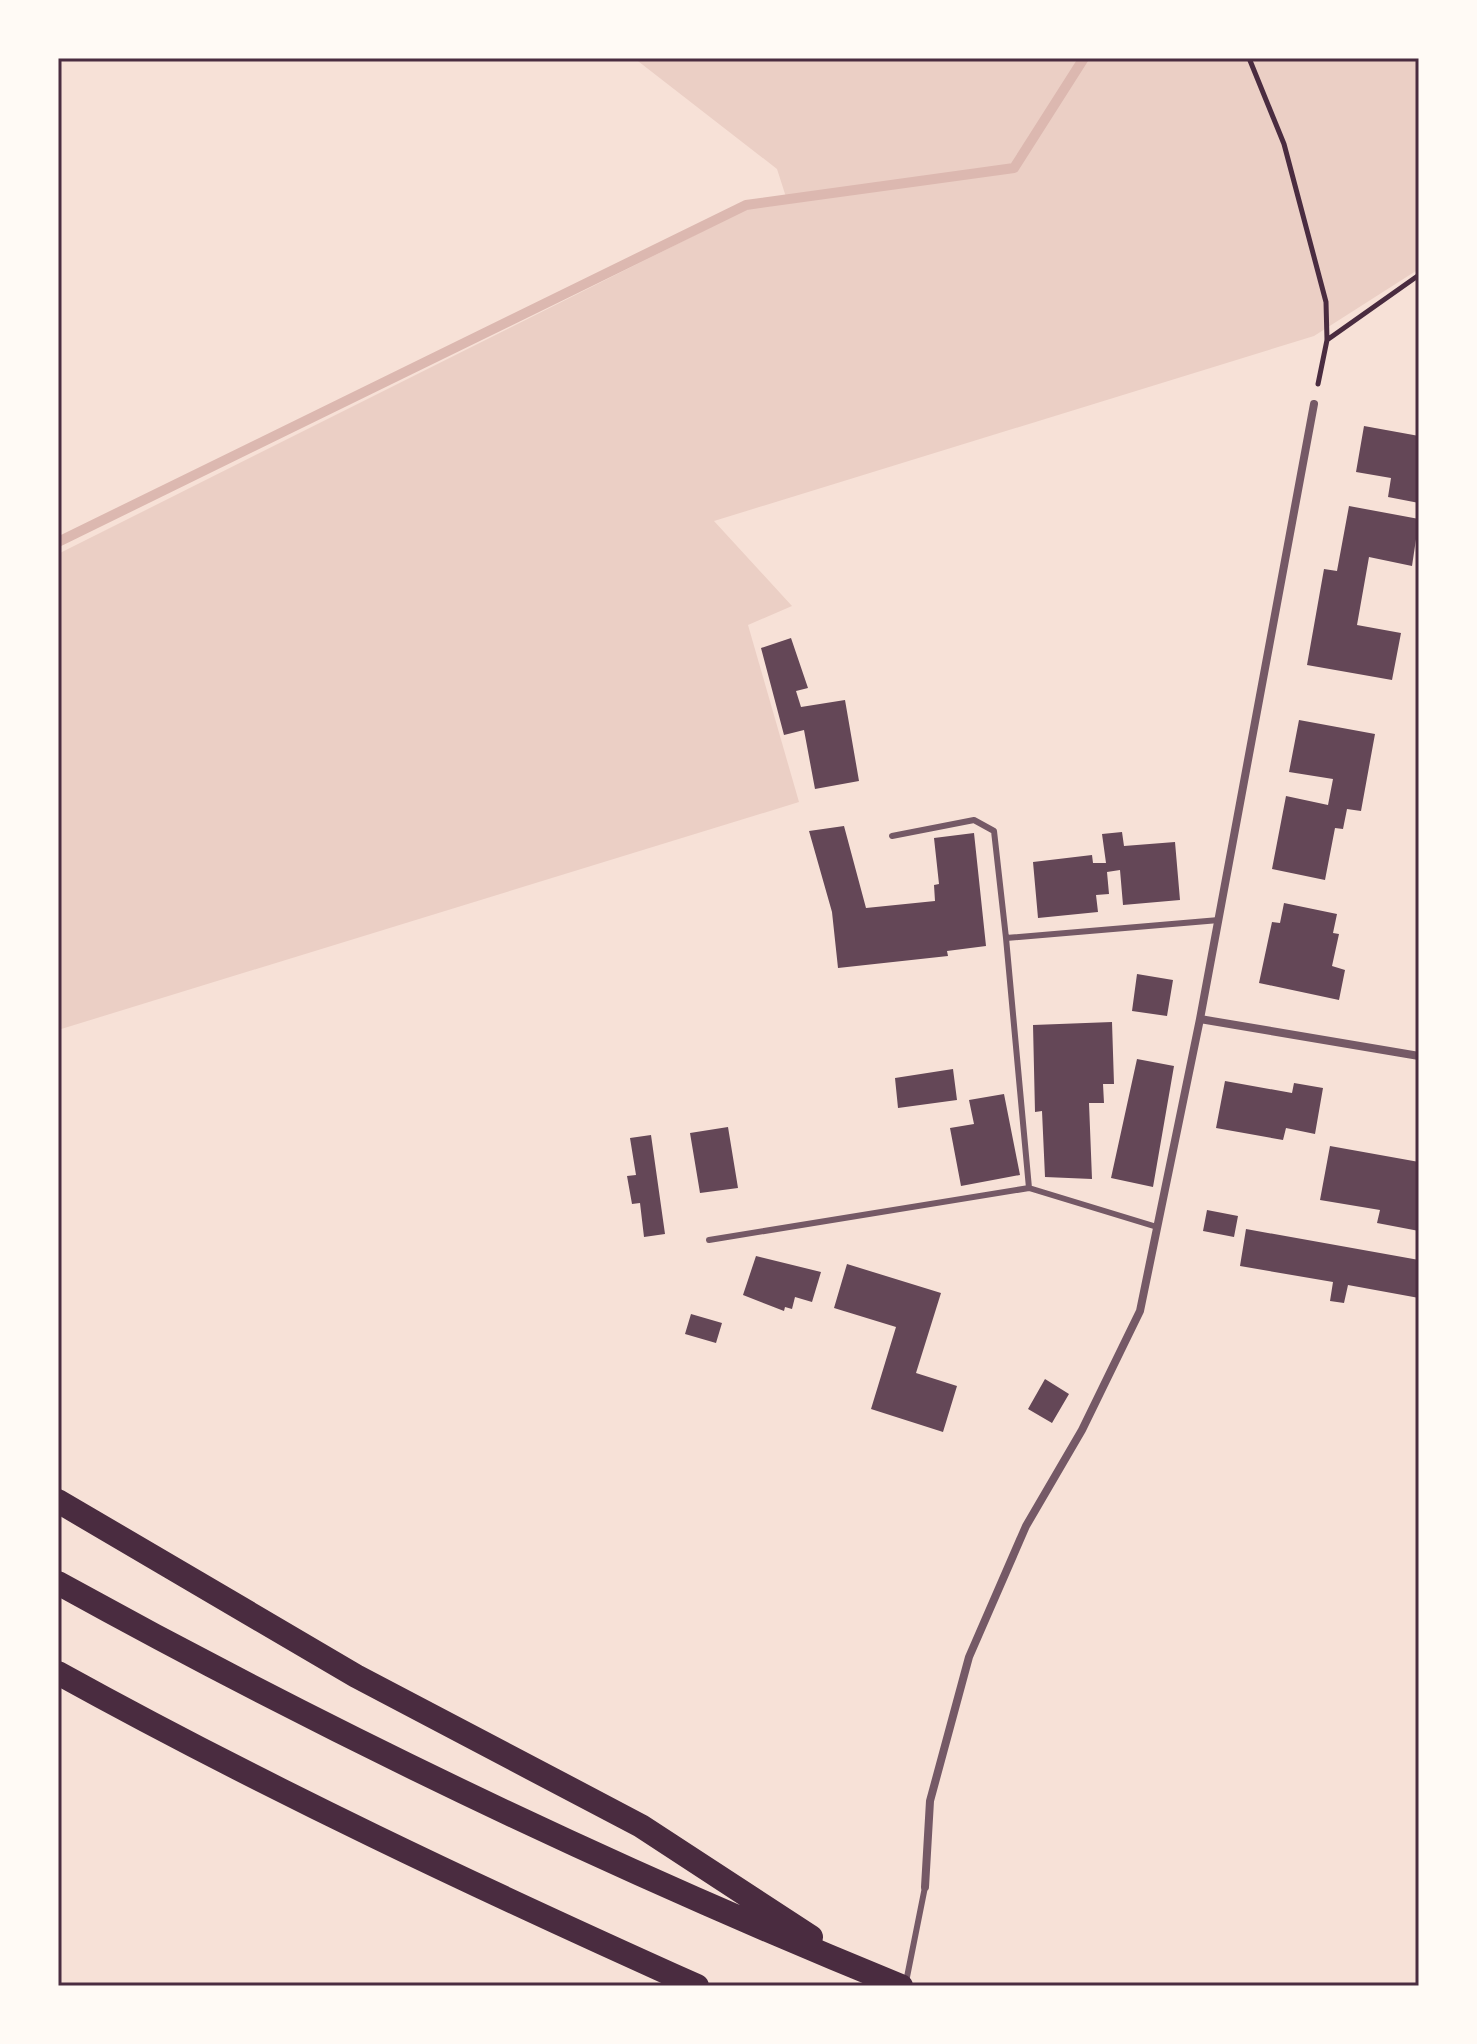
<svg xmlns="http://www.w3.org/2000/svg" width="1477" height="2044" font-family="'Archivo Narrow',sans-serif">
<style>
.green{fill:#ebcfc5}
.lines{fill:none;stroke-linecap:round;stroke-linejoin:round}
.stream{stroke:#dcb8b0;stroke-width:10}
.building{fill:#644757}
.path{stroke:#4a2c40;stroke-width:5}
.service{stroke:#755966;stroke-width:6}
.minor{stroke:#755966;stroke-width:8}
.motorway{stroke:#4a2c40;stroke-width:24}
.neatline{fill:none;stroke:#4a2c40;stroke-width:3}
</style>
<rect width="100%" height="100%" fill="#f7e1d7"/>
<path class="green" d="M634,58H1419V269L1314,336L714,521L792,606L748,625L799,802L58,1030V554L745,210L786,197L777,169Z"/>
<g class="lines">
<path class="stream" d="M58,542L746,205L1014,168L1084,58"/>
</g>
<path class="building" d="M1364,426L1419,436V503L1388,497L1391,478L1356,472Z
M1349,506L1419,519L1412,566L1369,557L1357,625L1401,633L1392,680L1307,665L1324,569L1337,571Z
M791,638L808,688L796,691L801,707L845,700L859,781L815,789L804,730L784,735L761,648Z
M1299,720L1375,734L1361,811L1347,809L1343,829L1335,828L1325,880L1272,869L1286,796L1328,805L1333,779L1289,772Z
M844,826L866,908L935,901L934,885L939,884L934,838L974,833L986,946L947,951L948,956L838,968L832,912L809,831Z
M1122,832L1124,846L1175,842L1180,900L1123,905L1120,870L1107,872L1109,894L1096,895L1098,912L1038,918L1033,862L1092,855L1093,863H1106L1102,834Z
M1284,903L1337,914L1333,933L1339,934L1332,966L1345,970L1339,1000L1259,983L1272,922L1280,923Z
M1137,974L1173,980L1167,1016L1132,1011Z
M1112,1022L1114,1084H1103L1104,1103H1089L1092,1179L1045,1177L1042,1111L1035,1112L1033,1025Z
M1137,1059L1174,1066L1153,1187L1111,1178Z
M953,1069L957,1100L898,1108L895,1078Z
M1225,1081L1292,1093L1294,1083L1323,1088L1315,1134L1286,1128L1283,1140L1216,1128Z
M1004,1094L1020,1175L961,1186L950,1128L974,1124L969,1100Z
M728,1127L738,1188L700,1193L690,1133Z
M651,1135L665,1234L644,1237L640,1203L632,1204L627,1176L636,1175L630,1138Z
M1330,1146L1419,1162V1231L1377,1223L1380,1210L1320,1200Z
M1207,1210L1238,1216L1234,1237L1203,1231Z
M1246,1229L1419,1260V1298L1348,1285L1344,1303L1330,1301L1333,1282L1240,1266Z
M756,1256L821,1272L812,1302L795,1297L792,1309L785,1307L784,1311L743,1295Z
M847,1264L941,1293L916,1373L957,1386L943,1432L871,1409L896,1327L834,1308Z
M691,1314L722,1323L716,1343L685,1334Z
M1045,1379L1069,1394L1052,1423L1028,1409Z"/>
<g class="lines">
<path class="path" d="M1249,58L1284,144L1326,302L1327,340L1318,384
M1327,340L1419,275"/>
<path class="service" d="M892,836L974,820L994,831L1006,938
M1029,1188L1006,938L1219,920
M709,1240L1029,1188L1157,1227
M906,1982L925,1887"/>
<path class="minor" d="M1200,1019L1419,1056
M925,1887L930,1801L969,1657L1026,1526L1082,1430L1140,1311L1200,1019L1314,404"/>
<path class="motorway" d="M58,1501L356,1676L641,1826L811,1937
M58,1583C331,1734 612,1868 901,1986
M58,1673C266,1788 481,1889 697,1986"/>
</g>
<rect width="1477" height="2044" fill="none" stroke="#fffaf5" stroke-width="120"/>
<rect x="60" y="60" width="1357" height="1924" class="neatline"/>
</svg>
